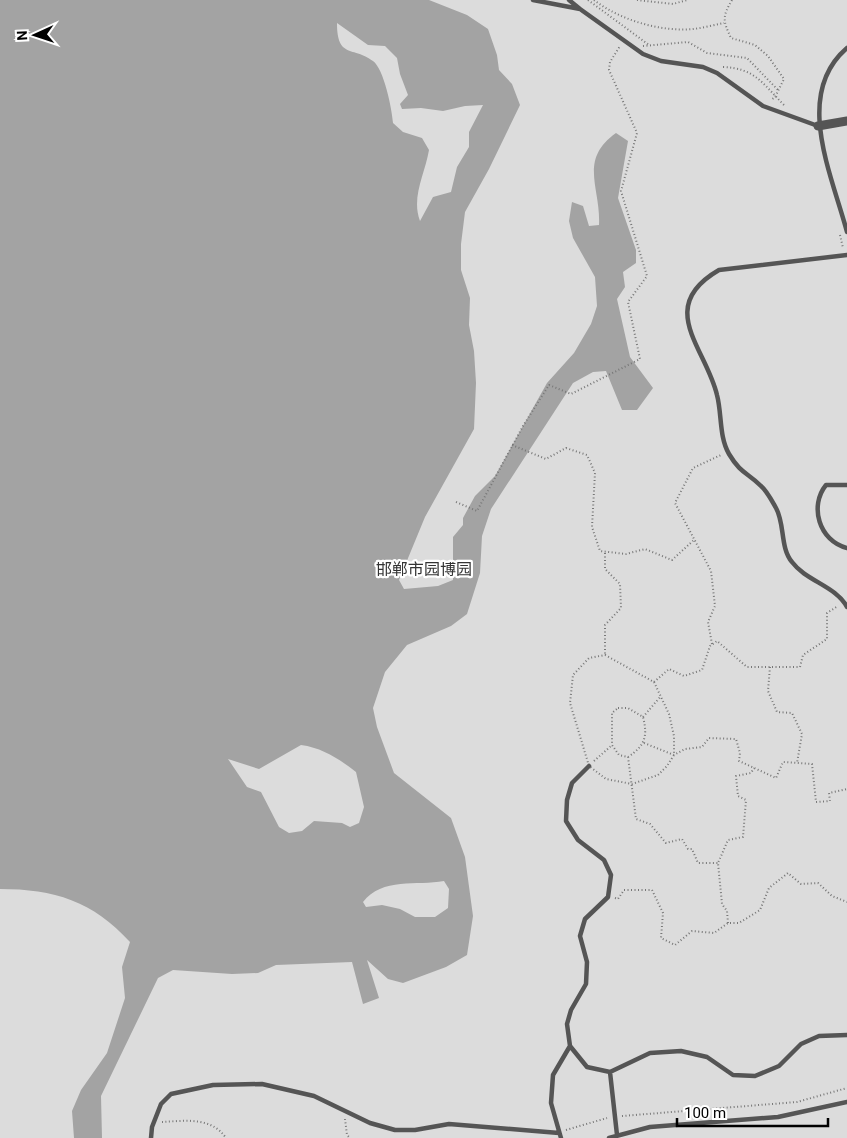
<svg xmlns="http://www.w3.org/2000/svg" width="847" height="1138" font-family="Roboto,'Noto Sans SC',sans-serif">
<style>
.green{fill:#dcdcdc}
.water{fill:#a3a3a3;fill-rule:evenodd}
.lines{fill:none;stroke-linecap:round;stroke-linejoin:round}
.path{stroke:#777;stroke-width:2;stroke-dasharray:1 2.5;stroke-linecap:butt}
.lane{stroke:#555;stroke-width:4.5}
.street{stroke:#555;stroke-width:9}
.labels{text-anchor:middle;stroke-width:4.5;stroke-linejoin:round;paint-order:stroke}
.park-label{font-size:16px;fill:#333;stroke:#fff}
</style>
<rect width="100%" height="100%" fill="#fff"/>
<path class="green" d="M0,0H847V1138H0Z"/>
<path class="water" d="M0,0H429L467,15L488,29L497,55L499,70L512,84L520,105L489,169L465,212L461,244V270L470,298L469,325L474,351L476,383L474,429L425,517L399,580L404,589L438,586L453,580V537L463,525V518L475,496L495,476L547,383L574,353L591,324L597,306L595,277L573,238L569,221L572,202L583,206L589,226L599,225C601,188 578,160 616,133L628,141L618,198L636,250V263L623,272L625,287L617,299L630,357L653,388L637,410H622L606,371L593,372L573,383L491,509L482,536L480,573L467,614L451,626L407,645L385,672L373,708L377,727L394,773L451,818L465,857L473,916L467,955L446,967L403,983L388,979L367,960L379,998L363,1004L352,962L276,965L258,973L232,974L173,970L158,978L101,1096L102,1138H74L72,1111L81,1090L107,1053L125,998L122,967L130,942C93,901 54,889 0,889ZM337,23L368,45L385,46L397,58L400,74L408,95L400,104L402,109L421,108L443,111L465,106L483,105L469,132V147L457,167L451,192L433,197L420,221C411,197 425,174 429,150L422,138L403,132L393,123C392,109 384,69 373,61C353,46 337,59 337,23ZM301,745C323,748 339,759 356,772L364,807L359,823L350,827L342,823L314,821L302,831L289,833L279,827L261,792L247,787L228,759L259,769ZM444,881L449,889L448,908L435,917H415L400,909L382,905L366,907L363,902C382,877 417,886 444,881Z"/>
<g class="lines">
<path class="path" d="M588,0L649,45
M594,0C620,20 660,32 693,29C703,28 714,25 724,23
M637,0L673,4L687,0
M732,0C722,17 723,21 731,38L755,45L768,56L784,79L775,97L771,100
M643,46L688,42L707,53L747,58L778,90
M723,67C755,68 763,84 784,105
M840,235L843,248
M512,445L546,459L566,448L587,455L595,473L592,527L600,551L626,554L645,549L672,560L695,539
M456,502L477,511L523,426L549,385L571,394L640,359L628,302L647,276L621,191L637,133L609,70L610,62L620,46
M605,553V569L620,584L621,608L605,625V655
M712,644L708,622L715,606L711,571L675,503L693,468L721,455
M605,655L654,682L669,714L674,736V755L667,766L658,775L632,784L606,779L589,766L570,703L573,675L589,658Z
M770,667L768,691L777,712L792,713L802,734L797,763
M654,682L669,669L684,676L702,670L710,646L717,641L747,667H800L803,655L827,639V613L838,606
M618,708H628L643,717C648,736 645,746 628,757L619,755L612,745V713Z
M643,717L661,696
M644,743L674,755L685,749L702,747L709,738L736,739L740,753L739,761L776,778L783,762L812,764L816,802L830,801L829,793L847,789
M628,757L636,819L650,824L666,843L682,839L688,849H692L698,863H718
M594,761L611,746
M615,898L618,899L624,890H652L663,913L661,938L675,945L692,931L714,933L728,923H739L760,910L769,888L788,873L801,884L818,883L832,896L847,902
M728,923L727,911L722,904L718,863L728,840L743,837L746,800L738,796L736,776L751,773L754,768
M622,1116L797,1102L847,1088
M345,1119L347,1135L350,1138
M162,1122C184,1121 211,1116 226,1138
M566,1130L607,1118"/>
<path class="lane" d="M533,0L580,9L643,54L661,61L703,67L717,73L763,106L818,126
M569,0L580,9
M847,48C793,94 832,175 847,232
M847,255L719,270C655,307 706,348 717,395C722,414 719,437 729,454C741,474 747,472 761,486C767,491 772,501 776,508C785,524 780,548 792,562C806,581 836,586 847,607
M847,485H826C809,506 819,541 847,548
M589,766L572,783L567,800L566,821L578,840L604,860L611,875L608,897L585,919L580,936L587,962L586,984L571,1010L567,1024L570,1046L587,1067L610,1072L650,1053L681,1051L707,1057L733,1075L755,1076L779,1066L801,1044L819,1036L847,1035
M610,1072L617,1135
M151,1138L152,1127L161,1104L171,1094L213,1085L262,1084L314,1096L370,1123L395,1130H415L449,1124L559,1133
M561,1138L551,1103L553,1075L570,1046
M609,1138L650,1127L778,1117L847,1102"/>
<path class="street" d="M818,126L847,121"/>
</g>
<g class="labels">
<g class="park-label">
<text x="424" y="575">邯郸市园博园</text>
</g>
</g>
<g transform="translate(35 35) rotate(267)" stroke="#ffffff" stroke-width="4" paint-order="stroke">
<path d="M0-4L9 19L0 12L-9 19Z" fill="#000000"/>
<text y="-8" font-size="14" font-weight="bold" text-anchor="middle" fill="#000000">N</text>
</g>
<path d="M677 1118v8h151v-8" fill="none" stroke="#000000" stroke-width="2.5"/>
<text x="684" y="1118" font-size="15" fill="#000000" stroke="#ffffff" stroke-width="4" paint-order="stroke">100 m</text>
</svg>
